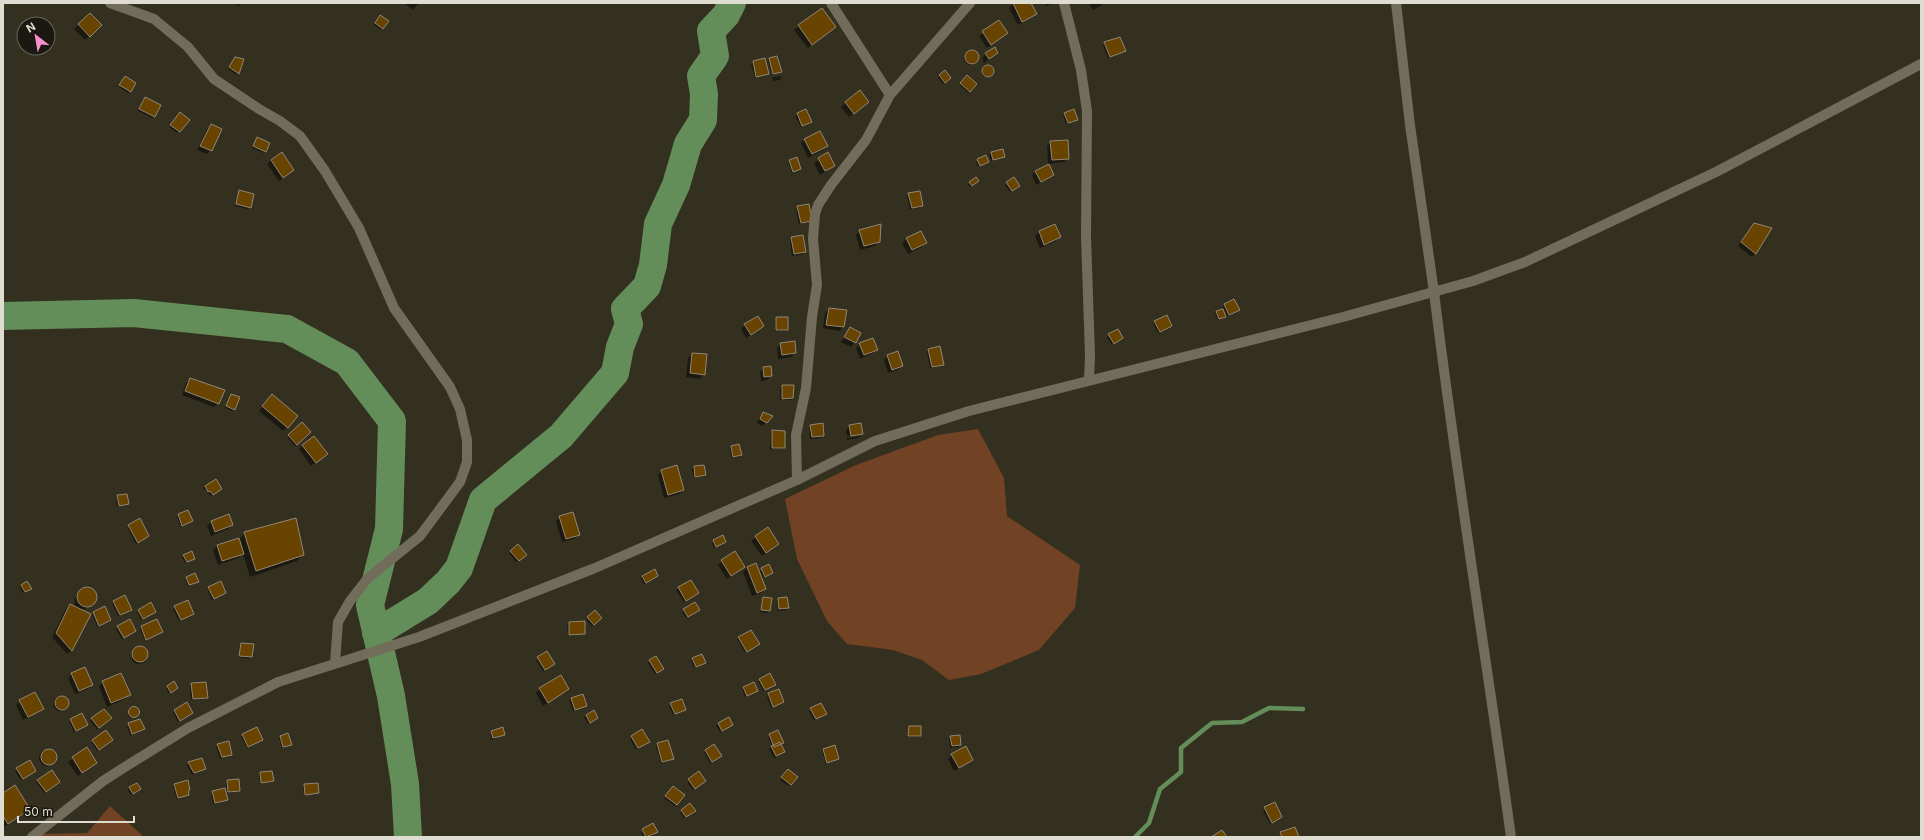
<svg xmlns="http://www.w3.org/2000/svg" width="1924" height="840" font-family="Inter,sans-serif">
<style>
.green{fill:#724224}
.shadow{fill:#0007}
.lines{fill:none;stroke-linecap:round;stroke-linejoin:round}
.stream{stroke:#638e5a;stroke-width:4.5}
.river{stroke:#638e5a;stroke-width:28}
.building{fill:#694300;stroke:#938676}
.street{stroke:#726d5b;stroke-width:10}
.secondary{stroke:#726d5b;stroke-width:10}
</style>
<rect width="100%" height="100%" fill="#34301f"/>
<path class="green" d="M978,429L1004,478L1007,516L1080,565L1075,608L1039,650L981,674L949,680L922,660L893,650L847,644L827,621L797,559L785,499L856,465L938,435Z
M110,806L144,837H33L36,834L87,833Z"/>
<path class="shadow" d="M232,3H242L239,6Z
M404,3H419L413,10Z
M1015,3H1030L1036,14L1018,25L1009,8Z
M1045,3H1054L1046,6Z
M1089,3H1105L1093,10Z
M822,9L835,27L808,48L794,30Z
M90,14L101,25L85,40L74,29Z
M378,18L383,28L381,30L374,25Z
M999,21L1007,33L987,48L979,36Z
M1105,43L1124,51L1108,58L1103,45Z
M964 58a7 7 0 1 1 14 0a7 7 0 1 1-14 0Z
M997,53L984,63L982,58L986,54Z
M235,58L243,60L237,75L228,69Z
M765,59L768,73L755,78L751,64Z
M769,59L781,71L779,73L772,75L768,60Z
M981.5 72a5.5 5.5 0 1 1 11 0a5.5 5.5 0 1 1-11 0Z
M945,71L948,80L943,84L938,77Z
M782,76L780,80L772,81L773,77Z
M967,77L976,84L968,93L960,85Z
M124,79L135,83L128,93L119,87Z
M860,92L864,106L849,117L841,107Z
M144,100L154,116L153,118L138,111Z
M806,110L811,122L801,127L795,116Z
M1065,113L1076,119L1066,124L1063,115Z
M178,115L188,120L177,133L169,127Z
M211,125V150L207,154L197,150L207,129Z
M257,138L265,151L264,153L252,148Z
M805,139L827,146L823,150L808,158L801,143Z
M1051,142L1068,158L1064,162L1048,164L1047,146Z
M991,153L1004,156L991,161L989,154Z
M828,154L834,166L820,175L814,163Z
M986,157V163L978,167L976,162Z
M271,160L293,170L279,181L267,164Z
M790,161L800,169L792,173L788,162Z
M1036,171L1053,175L1036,185L1032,175Z
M978,181L970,187L968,184L970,183Z
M1007,183L1019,186L1010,192L1005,185Z
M239,191L250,207L248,209L235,206Z
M909,194L922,206L920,208L910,209L907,196Z
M808,205L810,222L799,224L796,209Z
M1055,225L1060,237L1056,241L1040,248L1035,236L1039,232Z
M1750,228L1755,253L1752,257L1738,246Z
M860,231L879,241L875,246L860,250L856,235Z
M921,232L926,243L922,247L908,254L902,243L906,239Z
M791,238L805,252L803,254L792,256L790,240Z
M1234,300L1237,311L1227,316L1223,306Z
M829,309L843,327L839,331L823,328L825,313Z
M1217,312L1225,317L1218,320L1215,313Z
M777,318L787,329L785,331H775V320Z
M1155,322L1171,326L1158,333L1153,323Z
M745,325L763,326L746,338L741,329Z
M850,328L855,342L851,347L841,342Z
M1118,330L1122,338L1112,345L1107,337Z
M781,344L795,353L791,357L778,359L777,348Z
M860,344L877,349L873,353L860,359L856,348Z
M929,350L943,364L941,366L930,368L927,352Z
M693,354L704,374L700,379L686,377L688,358Z
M888,356L902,366L898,370L888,373L884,360Z
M764,368L771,376L767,380L761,381L760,372Z
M191,379L218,403L214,407L182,395L186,383Z
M782,386H793L792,398L791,400H780V388Z
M231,395L234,409L233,411L225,408Z
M268,400L287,427L283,431L259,411Z
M764,413L766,422L762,426L757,423Z
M302,424L310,432L295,446L287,437Z
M811,426L823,436L821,438L810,439L809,427Z
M850,426L862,434L858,438L847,440V438L859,436V434L847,436L846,430Z
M772,431L784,447L782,449H770L771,433Z
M303,445L322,457L311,466L299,449Z
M731,447L741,455L739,457L732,458L730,449Z
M694,467L705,475L694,478L692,469Z
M662,471L683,490L679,494L664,498L658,475Z
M216,480L221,489L211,496L203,488Z
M118,496L128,504L117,507L116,498Z
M178,515L192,521L181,527L177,517Z
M560,517L578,535L574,539L562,542L556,521Z
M211,522L232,525L228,529L211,536L207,526Z
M129,526L148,536L136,544L127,527Z
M767,528L778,544L762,556L751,541Z
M245,533L303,554L297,561L250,577L243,554L238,558L218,565L213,550L217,546L239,539Z
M722,537L723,543L714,548L712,543Z
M511,552L524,557L516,562L509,553Z
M184,555L194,558L185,563L182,557Z
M722,561L744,567L727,579L718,565Z
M755,564L765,589L761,593L752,596L743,572L747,568Z
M762,569L770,574L763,578L760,571Z
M643,577L655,578L644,584L641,578Z
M187,578L198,581L188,586L185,579Z
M691,581L698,593L684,602L676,590Z
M21,585L29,590L23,593L20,587Z
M209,588L225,593L212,600L207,589Z
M84,589H92L96,594L95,600L83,611L89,614L71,651L67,654L52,637L66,609L70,605L74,607L75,597Z
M764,598L770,611L768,613L760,612Z
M779,599L788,608L786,610L778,611L777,601Z
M114,601L131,610L118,616L112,603Z
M175,607L193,614L179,621L173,609Z
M104,608L110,620L98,627L92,615Z
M139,610L153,613L141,620L137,612Z
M684,610H699L686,618L682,612Z
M595,612L601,618L592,626L586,620Z
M569,623L584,634L583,635L568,636L567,625Z
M118,627L135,631L122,639L116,629Z
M141,627L162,632L145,641L140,628Z
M739,637L757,646L745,652L737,639Z
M241,644L253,645L249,659L238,657Z
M131 656a8 8 0 1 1 16 0a8 8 0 1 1-16 0Z
M547,652L552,665L543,671L536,660Z
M655,657L661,670L655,674L648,663Z
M693,659L705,663L694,668L691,660Z
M72,674L92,685L88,689L75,694L68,678Z
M760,680L773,686L763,691L758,681Z
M103,682L129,695L125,699L107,707L99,686Z
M192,684L206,697L205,699L191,700L190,686Z
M168,687L177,688L169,693L166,689Z
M743,688L757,691L745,697L742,689Z
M540,689H568L543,706L536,693Z
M778,690L783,702L771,708L767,696Z
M35,693L43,708L23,720L16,705Z
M582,695L586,706L573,711L569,700Z
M53 704a7 7 0 1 1 14 0a7 7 0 1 1-14 0Z
M671,704L685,709L673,715L669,706Z
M127.5 713a5.5 5.5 0 1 1 11 0a5.5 5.5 0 1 1-11 0Z
M811,709L824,715L814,720L809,711Z
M174,710L192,713L178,722L173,712Z
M594,712L597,718L588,724L584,717Z
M729,718L731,726L720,732L716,725Z
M70,719L87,725L74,732L69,721Z
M92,719L109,720L97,729L90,721Z
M129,724L143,729L130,735L127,726Z
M909,727L920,736L918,737H907L908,728Z
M778,731L783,743L781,745L784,752L774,758L769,749L772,746L768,737Z
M492,732L504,735L492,740L490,733Z
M243,735L262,740L247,748L241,737Z
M280,737L291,744L282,748L279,738Z
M632,737L647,743L636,749L630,739Z
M951,737L960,745L959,747L950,748L949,738Z
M93,741L110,742L97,751L91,742Z
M217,744L230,754L220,758L216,746Z
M657,744L673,758L671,760L661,763L656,746Z
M714,746L720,756L710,763L704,752Z
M86,748L96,763L78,776L68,762Z
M823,749L838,759L826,764L822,751Z
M39 758a8 8 0 1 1 16 0a8 8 0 1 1-16 0Z
M952,755L972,760L954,771L948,759Z
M189,763L205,769L192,775L187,765Z
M17,769L35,771L21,780L15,771Z
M788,771L796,777L789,786L780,780Z
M261,773L273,781L260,784L259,775Z
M698,773L703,782L693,790L687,782Z
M38,781L58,784L44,793L36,782Z
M228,781L239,791L237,792L227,793L226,783Z
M136,784L138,791L131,795L128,790Z
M175,785L187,792L188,795L177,799L173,786Z
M305,785L318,792L304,796L303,787Z
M671,789L676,804L675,806L664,798Z
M213,792L227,800L213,804L211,794Z
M3,794L29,809L4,827L3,826Z
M1265,808L1281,817L1270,824L1263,810Z
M682,811L693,812L684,818L680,812Z
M653,825L657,832L649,837H643L641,832Z"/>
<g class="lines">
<path class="stream" d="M1135,837L1149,823L1160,789L1181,772V748L1212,723L1242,722L1269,708L1303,709"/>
<path class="river" d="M3,316L134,313L287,329L347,362L392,421L389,529L370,605L391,696L405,784L408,837
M376,633L428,601L448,582L459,568L483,500L561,436L615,373L620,347L629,324L625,309L647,286L653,265L658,224L676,185L688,144L703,120L704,94L701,76L715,56L711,31L726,15L732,3"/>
</g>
<path class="building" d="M1013,3H1031L1037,14L1022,22Z
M822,8L836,27L812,45L798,25Z
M90,13L102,25L90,37L78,24Z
M380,15L389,21L383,29L375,23Z
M999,20L1008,33L991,45L982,31Z
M1120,37L1126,51L1110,57L1104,42Z
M995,47L998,53L989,59L985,53Z
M965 57a7 7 0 1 1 14 0a7 7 0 1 1-14 0Z
M777,56L782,72L773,74L769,58Z
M235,57L244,59L239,74L229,67Z
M765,58L769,74L756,77L753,61Z
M982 71a6 6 0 1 1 12 0a6 6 0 1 1-12 0Z
M945,70L951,78L945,83L939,75Z
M967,75L977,84L970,92L960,83Z
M125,76L136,83L131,92L119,85Z
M860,90L869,102L854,114L845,102Z
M145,97L161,105L155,117L139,109Z
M806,109L812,122L802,126L797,113Z
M1074,109L1078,120L1068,123L1064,113Z
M180,112L190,120L180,132L170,125Z
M211,124L222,129L212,151L200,146Z
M820,131L828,146L812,154L804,139Z
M257,137L270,143L266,152L253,146Z
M1068,140L1069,159L1052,160L1050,141Z
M1003,149L1005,157L993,160L991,152Z
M282,152L294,170L283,178L271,160Z
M828,152L835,166L825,171L818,158Z
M986,155L989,162L980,166L977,159Z
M797,157L801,169L793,172L789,160Z
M1049,164L1054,175L1041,182L1035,171Z
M976,177L979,181L972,186L969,182Z
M1014,177L1020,186L1012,191L1006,182Z
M239,190L254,194L251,208L236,204Z
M920,191L923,206L912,208L908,193Z
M809,204L812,221L801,223L797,206Z
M1754,223L1772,228L1756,254L1741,242Z
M881,224L880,242L864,246L859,230Z
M1055,224L1061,237L1044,245L1039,231Z
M921,231L927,243L912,250L906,238Z
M803,235L806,252L794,254L791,237Z
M1234,299L1240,310L1229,315L1224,304Z
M829,308L847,310L844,327L826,325Z
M1223,309L1226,317L1219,319L1216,311Z
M1167,315L1172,326L1160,332L1154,321Z
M758,316L764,326L751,335L744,324Z
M776,317H788V330H776Z
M850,327L861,333L856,343L844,337Z
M1118,329L1123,338L1114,344L1108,334Z
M873,338L878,350L864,355L859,343Z
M795,341L796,353L782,355L780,343Z
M940,346L944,365L932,367L928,349Z
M898,351L903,366L892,370L887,355Z
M692,353L707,354L705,375L690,373Z
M771,366L772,376L764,377L763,367Z
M190,378L225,390L219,404L185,391Z
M782,385H794L793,398L782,399Z
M231,394L240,397L235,410L226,406Z
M272,394L298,416L288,428L262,406Z
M763,412L773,416L767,423L760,419Z
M302,422L311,432L297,445L288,435Z
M823,423L824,436L812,437L810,425Z
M861,423L863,434L851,436L849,425Z
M772,430L785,431V448H772Z
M314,436L328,454L316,463L302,445Z
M739,444L742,455L733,457L731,446Z
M677,465L684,490L668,495L661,470Z
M704,465L706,475L695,477L694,466Z
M216,479L222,489L213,495L210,491L208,492L205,486Z
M127,494L129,504L119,506L117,495Z
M188,510L193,521L182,526L178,514Z
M573,512L580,535L566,539L559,516Z
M229,514L233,525L215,532L211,521Z
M140,518L149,536L138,543L128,525Z
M296,518L304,555L256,571L244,532Z
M768,527L779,544L766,553L755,536Z
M723,535L726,542L716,547L713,540Z
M239,538L244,554L222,561L217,545Z
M518,544L527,555L519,561L510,551Z
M192,551L195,559L187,562L183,555Z
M735,551L745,567L731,576L721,560Z
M756,563L766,589L757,593L747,567Z
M769,564L773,573L765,577L761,568Z
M655,569L658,576L646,583L642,576Z
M195,573L199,582L189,585L186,577Z
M691,580L699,593L686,601L678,587Z
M27,581L32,589L25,592L21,585Z
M221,581L226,593L214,599L208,587Z
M77 597a10 10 0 1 1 20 0a10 10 0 1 1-20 0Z
M125,595L132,610L120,615L113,601Z
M763,597L772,598L770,611L761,610Z
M787,597L789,608L779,609L778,598Z
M188,600L194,614L181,620L174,606Z
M151,602L156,612L143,619L138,610Z
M695,602L700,610L688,617L683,609Z
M70,604L91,614L72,651L56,633Z
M105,606L111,620L99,626L93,612Z
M595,610L602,618L594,625L587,617Z
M130,619L136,631L124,638L117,626Z
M157,619L163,632L146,640L141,626Z
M585,621V634L569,635V622Z
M751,630L760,644L747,652L738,637Z
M241,643L254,644L252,657L239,656Z
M132 654a8 8 0 1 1 16 0a8 8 0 1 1-16 0Z
M547,651L555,664L545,670L537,657Z
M702,654L706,663L696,667L692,658Z
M656,656L664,669L657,673L649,660Z
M85,667L93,685L79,691L71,673Z
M121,673L131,695L111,703L102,681Z
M770,673L776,685L765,690L759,679Z
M561,675L569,689L548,703L539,688Z
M174,681L178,688L171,693L167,686Z
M206,682L208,698L193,699L191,683Z
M754,682L758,691L747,696L743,687Z
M779,689L784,702L773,707L768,693Z
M35,692L44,709L28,717L19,700Z
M583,694L587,706L575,710L571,698Z
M55 703a7 7 0 1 1 14 0a7 7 0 1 1-14 0Z
M682,699L686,710L675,714L670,703Z
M187,702L193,713L180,721L174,710Z
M821,703L827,714L816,719L810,708Z
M128.5 712a5.5 5.5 0 1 1 11 0a5.5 5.5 0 1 1-11 0Z
M104,709L112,718L99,728L91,718Z
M594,710L598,718L590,723L586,715Z
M82,713L88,725L76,731L70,719Z
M729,717L733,725L722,731L718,723Z
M140,719L145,729L132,734L128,723Z
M909,726H921V736H908Z
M257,727L263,740L248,747L242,734Z
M503,727L505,735L493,738L491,731Z
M642,729L650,742L638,748L631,736Z
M106,730L113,740L99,750L92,740Z
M778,730L784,743L774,747L769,734Z
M288,733L292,745L283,747L280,736Z
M960,735L961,745L952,746L950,736Z
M668,740L674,759L662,762L657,743Z
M229,741L232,755L222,757L217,744Z
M780,742L785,752L776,756L771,746Z
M714,744L722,756L712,762L705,750Z
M835,745L839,759L827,763L823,749Z
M966,746L973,760L959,768L951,754Z
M87,747L97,763L82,773L72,757Z
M41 757a8 8 0 1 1 16 0a8 8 0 1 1-16 0Z
M202,758L206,769L194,773L188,762Z
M30,760L36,771L23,779L16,768Z
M788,769L798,777L791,785L781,777Z
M52,770L60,782L46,792L37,780Z
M272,771L274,781L261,783L260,772Z
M699,771L706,781L695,789L688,779Z
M239,779L240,791L228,792L227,780Z
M188,780L190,790L188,791L189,795L178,798L174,784Z
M137,783L141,789L133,794L129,787Z
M318,783L319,793L305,795L304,784Z
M15,785L30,809L8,824L3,816V793Z
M673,786L685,795L677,805L665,796Z
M225,788L228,800L215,803L212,791Z
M1275,802L1282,817L1272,823L1264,807Z
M690,803L696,811L686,817L681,810Z
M653,823L658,832L646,837L642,829Z
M1295,827L1299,837H1282L1280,832Z
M1222,830L1227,837H1211Z"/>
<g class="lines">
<path class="street" d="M110,3L154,19L188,47L214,79L259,109L280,121L300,136L325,171L359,228L394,308L450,387L460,409L467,440V462L460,482L420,536L368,578L350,601L338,622L335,663
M831,3L890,95
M1064,3L1081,70L1087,111L1086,237L1090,355L1089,380
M1434,292C1456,474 1486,655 1511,837
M797,480L796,435L806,388L812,317L817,285L813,239L815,214L818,205L831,185L866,140L890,95L970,3"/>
<path class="secondary" d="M1396,3L1410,125L1434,292
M32,837L103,781L128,765L188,728L278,682L419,637L595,568L797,480L875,441L969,411L1343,317L1473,281L1525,262L1716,172L1921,64"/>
</g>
<rect width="1924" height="840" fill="none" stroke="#dfddd2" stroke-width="8"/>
<g transform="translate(36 36) rotate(329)"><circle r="19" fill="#1a1810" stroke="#69675e"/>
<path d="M0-3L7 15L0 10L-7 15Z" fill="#f790cd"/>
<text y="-6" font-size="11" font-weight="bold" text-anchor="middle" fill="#dfddd2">N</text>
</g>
<path d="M18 816v6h116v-6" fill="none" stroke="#dfddd2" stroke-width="2"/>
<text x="24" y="816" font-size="12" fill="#dfddd2" stroke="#1a1810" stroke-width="3" paint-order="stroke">50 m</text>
</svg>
